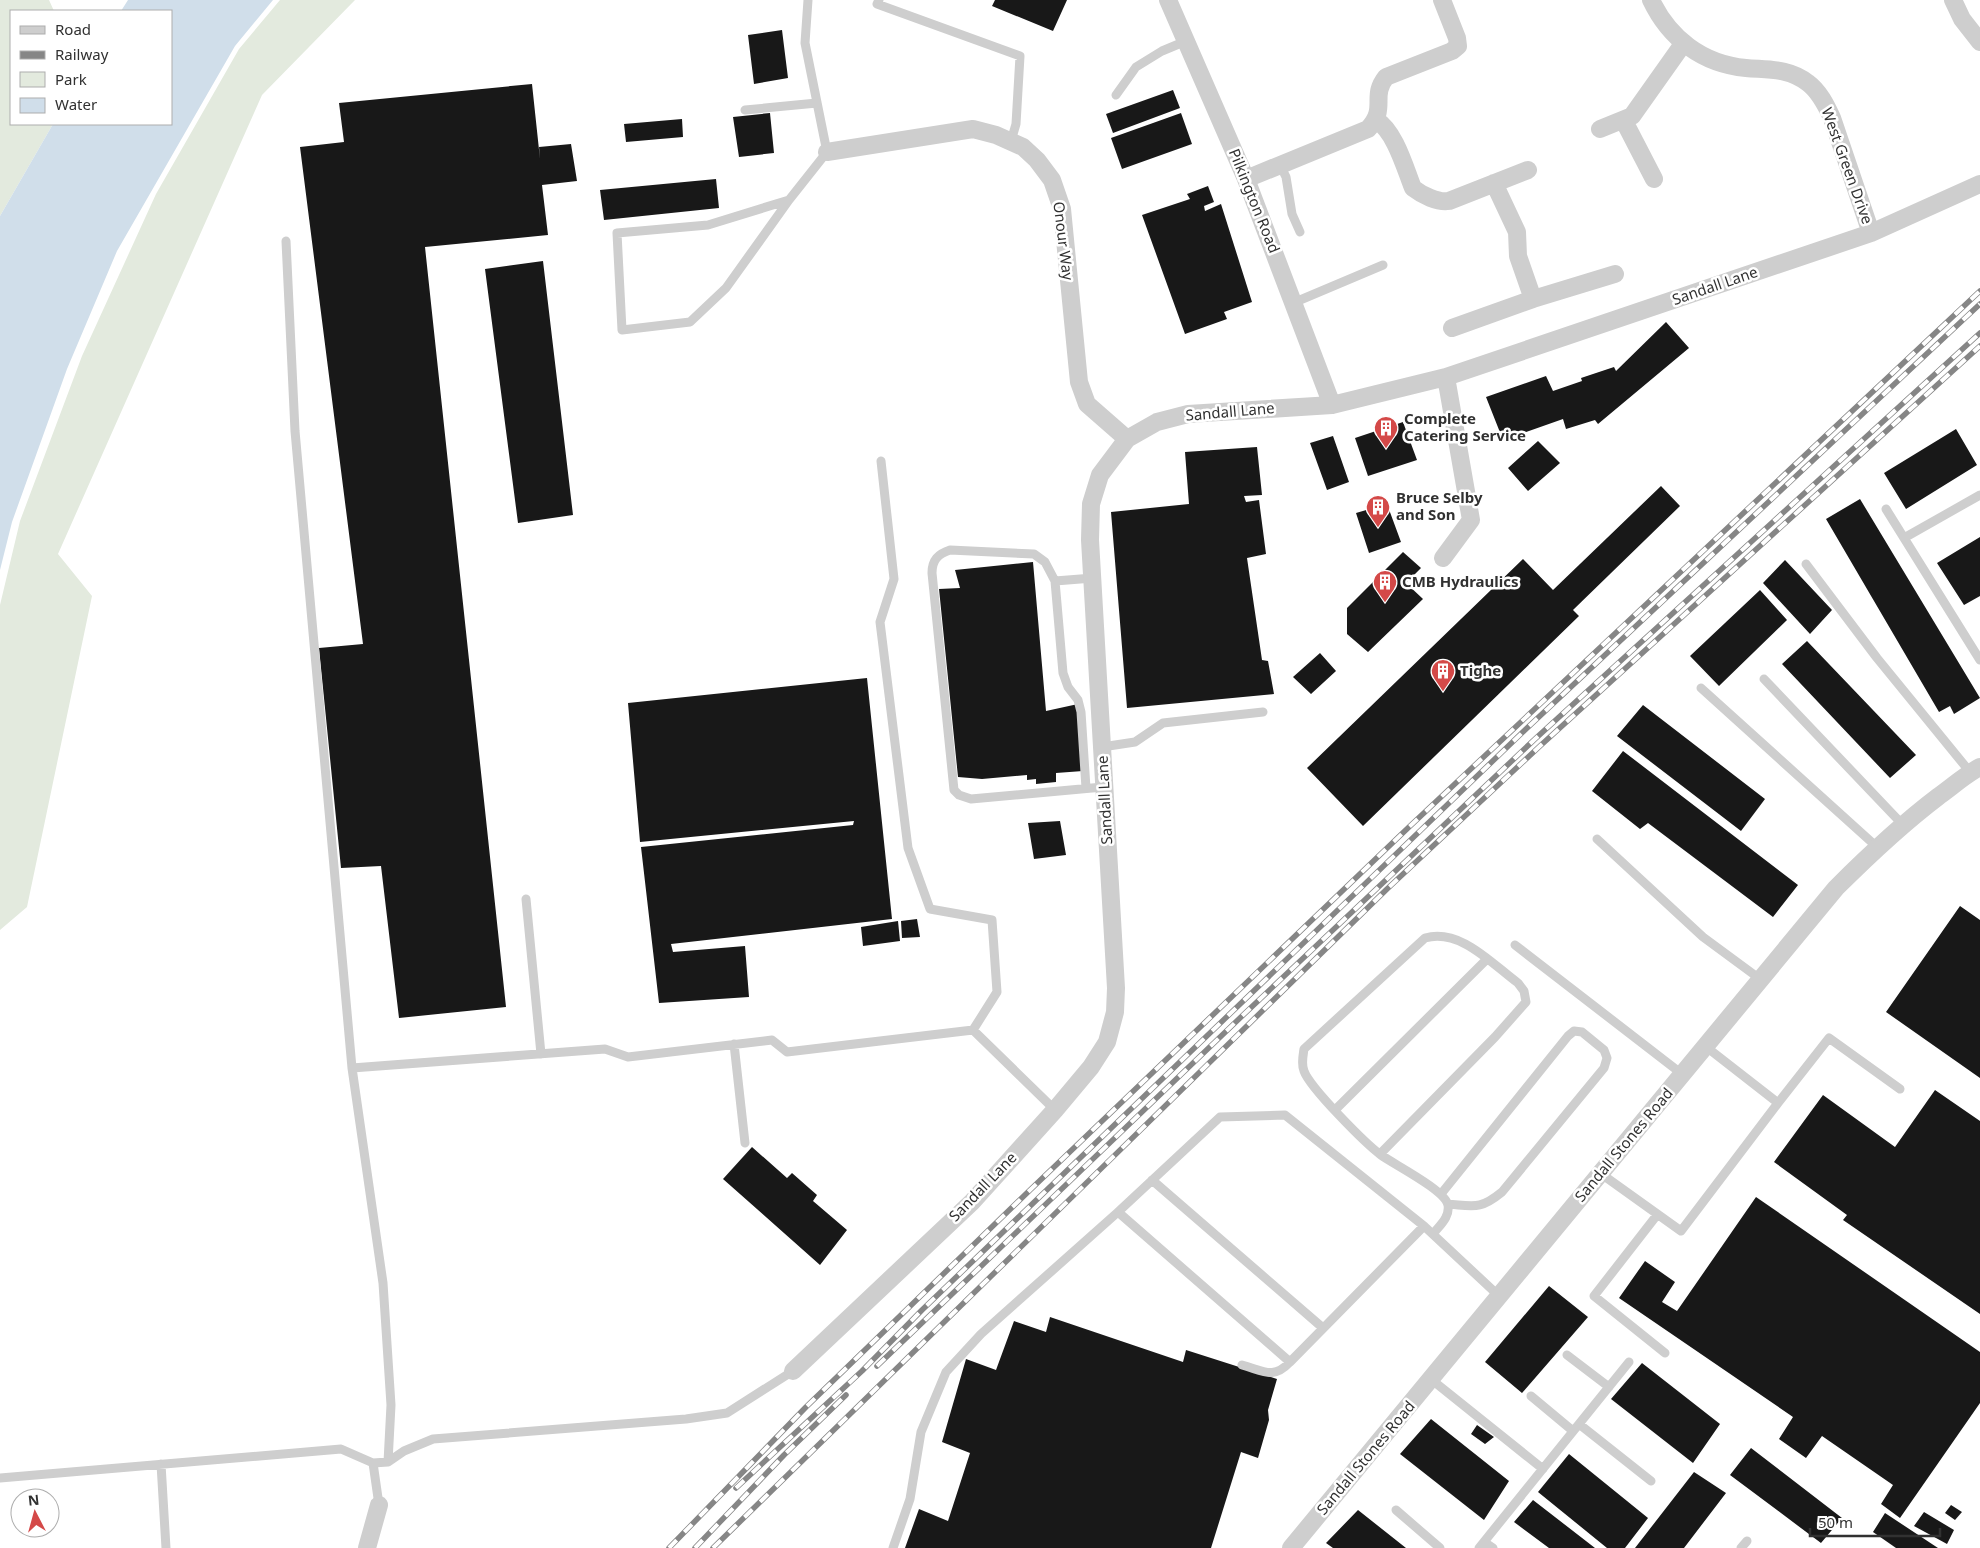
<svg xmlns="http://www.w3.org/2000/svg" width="1980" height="1548" font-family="'Noto Sans',sans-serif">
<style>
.green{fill:#e3eade}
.water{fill:#d0deea}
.building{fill:#181818}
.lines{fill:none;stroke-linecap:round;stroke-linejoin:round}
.lane{stroke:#cecece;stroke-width:9}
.street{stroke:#cecece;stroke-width:18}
.rail-casing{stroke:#868686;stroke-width:5.5}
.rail{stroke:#fff;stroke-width:4;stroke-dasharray:11;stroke-linecap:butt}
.labels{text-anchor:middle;stroke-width:5;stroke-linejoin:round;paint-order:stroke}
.street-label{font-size:15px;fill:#313131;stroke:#fff}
.poi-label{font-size:15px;font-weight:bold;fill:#313131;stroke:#fff;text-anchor:start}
</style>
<rect width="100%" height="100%" fill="#fff"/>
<path class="green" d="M0,0H49L54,11H11V124H53L0,216Z
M280,0H355L262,95L58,554L92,596L27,907L0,930V605L20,521L82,356L156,194L239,49Z"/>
<path class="water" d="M128,0H273L235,46L117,251L67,369L12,522L0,570V216L53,124H171V11H121Z"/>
<path class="building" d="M995,0H1067L1053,31L992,6Z
M782,30L788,78L754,84L748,35Z
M532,84L540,159L539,147L571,144L577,181L542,185L548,235L425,247L506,1007L399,1018L381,866L341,868L319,648L363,644L300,147L344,142L339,103Z
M1173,90L1180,108L1113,133L1106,114Z
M770,113L774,153L739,157L733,117Z
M1181,113L1192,144L1122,169L1111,138Z
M682,119L683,137L626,142L624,124Z
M716,179L719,208L604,220L600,190Z
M1208,186L1214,202L1204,206L1205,211L1221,204L1252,302L1224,312L1227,319L1185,334L1142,215L1190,199L1187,194Z
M543,261L573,515L518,523L485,269Z
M1666,322L1689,348L1598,424L1595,420L1566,429L1563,419L1503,440L1486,397L1546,376L1553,391L1582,381L1581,378L1614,367L1616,371Z
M1403,422L1417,460L1368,476L1355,438Z
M1956,429L1977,465L1906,509L1884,473Z
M1333,436L1349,482L1327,490L1310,443Z
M1538,441L1560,463L1528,491L1508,468Z
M1257,447L1262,495L1244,496L1246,502L1259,500L1266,554L1247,558L1262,660L1268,661L1274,694L1127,708L1111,512L1189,504L1185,452Z
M1661,486L1680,506L1573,610L1579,616L1363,826L1307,768L1523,559L1553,590Z
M1860,499L1980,698L1954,714L1950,706L1939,712L1826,519Z
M1387,504L1401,542L1369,553L1356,513Z
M1980,537V596L1964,605L1937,563Z
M1403,552L1421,568L1406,583L1423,599L1368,652L1347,634V608Z
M1785,560L1832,610L1810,634L1763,583Z
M1033,562L1046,711L1078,704L1083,771L1056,773V782L1036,784V779L1027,780V775L982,779L958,777L939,589L960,588L955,570Z
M1760,590L1787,620L1719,686L1690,656Z
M1807,641L1916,755L1890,778L1782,664Z
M1320,653L1336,671L1311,694L1293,677Z
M867,678L892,919L671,944L673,952L745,946L749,997L659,1003L641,847L853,825L854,821L640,842L628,703Z
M1643,705L1765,799L1741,831L1617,736Z
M1623,751L1798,885L1773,917L1648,823L1640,829L1592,791Z
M1060,821L1066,855L1034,859L1028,823Z
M1960,906L1980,920V1078L1886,1012Z
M917,919L920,937L902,938L901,921Z
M898,921L900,941L863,946L861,927Z
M1935,1090L1980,1121V1314L1843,1220L1847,1215L1774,1162L1823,1095L1895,1147Z
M752,1147L787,1178L792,1173L817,1195L813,1201L847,1230L820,1265L723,1179Z
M1756,1197L1980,1352V1403L1900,1518L1881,1504L1893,1485L1822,1436L1806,1458L1779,1439L1793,1417L1619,1298L1645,1261L1675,1282L1662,1302L1677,1311Z
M1549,1286L1588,1317L1522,1393L1485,1362Z
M1050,1317L1183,1362L1186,1350L1277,1379L1268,1410L1269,1420L1258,1458L1241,1452L1211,1548H905L919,1509L948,1521L970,1453L942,1442L966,1359L996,1370L1014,1321L1046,1332Z
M1642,1363L1720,1424L1693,1463L1611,1399Z
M1431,1419L1509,1481L1484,1520L1400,1454Z
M1477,1425L1494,1437L1485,1444L1471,1434Z
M1751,1448L1842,1518L1821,1543L1730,1475Z
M1569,1454L1648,1518L1625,1548H1607L1538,1492Z
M1694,1472L1726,1493L1684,1548H1635Z
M1533,1500L1595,1548H1549L1514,1522Z
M1951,1505L1962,1512L1955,1520L1945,1513Z
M1358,1510L1406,1548H1333L1326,1543Z
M1924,1512L1954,1530L1947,1544L1914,1526Z
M1885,1513L1938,1548H1896L1873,1532Z"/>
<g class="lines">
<path class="lane" d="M879,0L877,4L1020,56L1016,124L1011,141
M1116,95L1136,67L1162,51L1186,41
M745,110L817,103
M1280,165L1286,177L1292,214L1300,232
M789,200L726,288L690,322L622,330L617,233L708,225L789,200L827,152L805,43L808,0
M286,241L295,431L352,1068L605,1049L628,1057L772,1040L787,1052L973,1030L1055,1110
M1293,303L1383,265
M881,461L894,579L880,622L908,848L930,909L992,920L997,992L973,1030
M1886,509L1980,660
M1904,538L1980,495
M1806,564L1877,658L1970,772
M1055,581L1093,578
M1764,679L1903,825
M1701,688L1877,847
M1102,747L1135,742L1163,723L1263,712
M1086,788L1081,712L1078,700L1068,687L1063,673L1055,581L1045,562L1034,554L950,550C938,554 932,560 932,573L954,790L959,795L971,799L1092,788L1104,787
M1597,839L1703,937L1760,979
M526,899L541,1054
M1515,945L1682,1074
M734,1044L745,1143
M1705,1046L1778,1103L1829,1038L1900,1089
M352,1068L383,1283L391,1405L388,1462
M1335,1110L1487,959
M1380,1154L1495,1037L1526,1002L1524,991L1518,983C1491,963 1460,928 1425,938L1304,1049C1303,1056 1301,1064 1304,1071C1310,1088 1366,1144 1381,1155C1395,1165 1445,1190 1448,1205C1450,1217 1440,1225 1433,1234
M1600,1173L1681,1231L1778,1103
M1152,1180L1323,1328
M1441,1194L1568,1036L1574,1031L1582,1032L1604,1050L1607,1058L1604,1068L1502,1192C1480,1210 1474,1206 1448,1204
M1657,1215L1594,1296L1665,1353
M1424,1226L1290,1362L1118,1212L1220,1117L1285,1115L1424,1226L1499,1296
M1567,1355L1609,1387
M1242,1365C1264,1371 1273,1380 1290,1362
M1432,1380L1543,1469
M1531,1396L1573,1431
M1579,1424L1651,1481
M373,1463L388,1462L404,1451L433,1439L686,1419L727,1413L793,1371
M161,1464L166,1548
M0,1478L341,1449L373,1463L379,1505
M1396,1510L1440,1548
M1484,1542L1493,1548
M893,1548L910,1499L921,1432L946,1372L981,1334L1118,1212
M1479,1548L1629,1362
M1741,1548L1747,1541"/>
<path class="street" d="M1168,0L1246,179L1332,405
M1651,0C1669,38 1702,64 1746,68C1769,70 1789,68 1808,83C1819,91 1826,105 1832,118L1871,233
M1953,0L1962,19L1980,42
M1376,120C1395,131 1405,168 1413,188C1422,195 1438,203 1449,201L1528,170
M1624,121L1654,179
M1600,129L1632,116L1683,44
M827,152L973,129L996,135L1023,147L1037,160L1052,180L1062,209L1079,382L1087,404L1127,439
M1246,179L1368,129C1388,108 1370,97 1386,77L1452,51L1458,46L1457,38L1442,0
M1533,299L1615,274
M1452,328L1533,299L1518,256L1517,232L1494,183
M1443,558L1471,520L1446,377
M793,1371L972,1202L1055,1110L1091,1067L1107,1042L1115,1012L1116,988L1090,540L1091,504L1100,475L1127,439L1157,422L1188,414L1332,405L1446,377L1871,233L1980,184
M367,1548L379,1505
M1291,1548L1836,888C1869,855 1902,824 1939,796C1953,786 1965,775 1980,767"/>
<g class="rail-casing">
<path id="rail" d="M877,1366L1241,1017L1535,739L1980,333
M736,1488L862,1371L922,1310L1526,729L1980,304
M669,1548L806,1407L1029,1191L1409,827L1980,291
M695,1548L784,1455L846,1395
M713,1548L1387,889L1540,746L1980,346"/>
</g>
<use href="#rail" class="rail"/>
</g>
<defs>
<g id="building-pin" transform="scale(1.25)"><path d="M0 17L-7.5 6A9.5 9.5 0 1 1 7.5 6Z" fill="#d44948" stroke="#fff"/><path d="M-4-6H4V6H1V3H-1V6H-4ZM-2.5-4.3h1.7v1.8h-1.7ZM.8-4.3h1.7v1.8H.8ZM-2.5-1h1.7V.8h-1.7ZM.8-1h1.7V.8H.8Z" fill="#fff"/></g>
</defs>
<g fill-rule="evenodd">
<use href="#building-pin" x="1386" y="428"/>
<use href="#building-pin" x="1378" y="507"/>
<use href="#building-pin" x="1385" y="582"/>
<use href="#building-pin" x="1443" y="671"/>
</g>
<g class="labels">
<g class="street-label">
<text transform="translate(1847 166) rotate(70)" y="5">West Green Drive</text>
<text transform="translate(1254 201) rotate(68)" y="5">Pilkington Road</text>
<text transform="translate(1063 241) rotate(83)" y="5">Onour Way</text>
<text transform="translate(1715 286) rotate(-19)" y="5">Sandall Lane</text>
<text transform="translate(1230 412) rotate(-5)" y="5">Sandall Lane</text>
<text transform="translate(1105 800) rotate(-93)" y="5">Sandall Lane</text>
<text transform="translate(1624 1145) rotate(-50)" y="5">Sandall Stones Road</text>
<text transform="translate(983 1187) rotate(-46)" y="5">Sandall Lane</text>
<text transform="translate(1366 1458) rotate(-50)" y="5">Sandall Stones Road</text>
</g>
<g class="poi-label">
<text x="1404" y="424">Complete<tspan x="1404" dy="17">Catering Service</tspan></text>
<text x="1396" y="503">Bruce Selby<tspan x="1396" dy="17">and Son</tspan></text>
<text x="1402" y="587">CMB Hydraulics</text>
<text x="1460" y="676">Tighe</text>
</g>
</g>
<rect x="10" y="10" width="162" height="115" fill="#ffffff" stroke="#adadad"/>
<rect x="20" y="26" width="25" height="8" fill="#cecece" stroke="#adadad"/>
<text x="55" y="35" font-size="15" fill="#313131">Road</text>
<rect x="20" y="51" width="25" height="8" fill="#868686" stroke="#adadad"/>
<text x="55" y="60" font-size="15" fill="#313131">Railway</text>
<rect x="20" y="72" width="25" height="15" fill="#e3eade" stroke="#adadad"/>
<text x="55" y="85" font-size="15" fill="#313131">Park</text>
<rect x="20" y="98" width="25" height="15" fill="#d0deea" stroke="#adadad"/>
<text x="55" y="110" font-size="15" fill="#313131">Water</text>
<g transform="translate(35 1513) rotate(354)"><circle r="24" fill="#ffffff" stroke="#adadad"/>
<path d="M0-4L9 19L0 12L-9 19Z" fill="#d44948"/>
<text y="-8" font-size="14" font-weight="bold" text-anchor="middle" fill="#313131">N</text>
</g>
<path d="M1810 1528v8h130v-8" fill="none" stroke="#313131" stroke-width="2.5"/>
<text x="1818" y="1528" font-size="15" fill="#313131" stroke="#ffffff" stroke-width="4" paint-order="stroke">50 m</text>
</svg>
